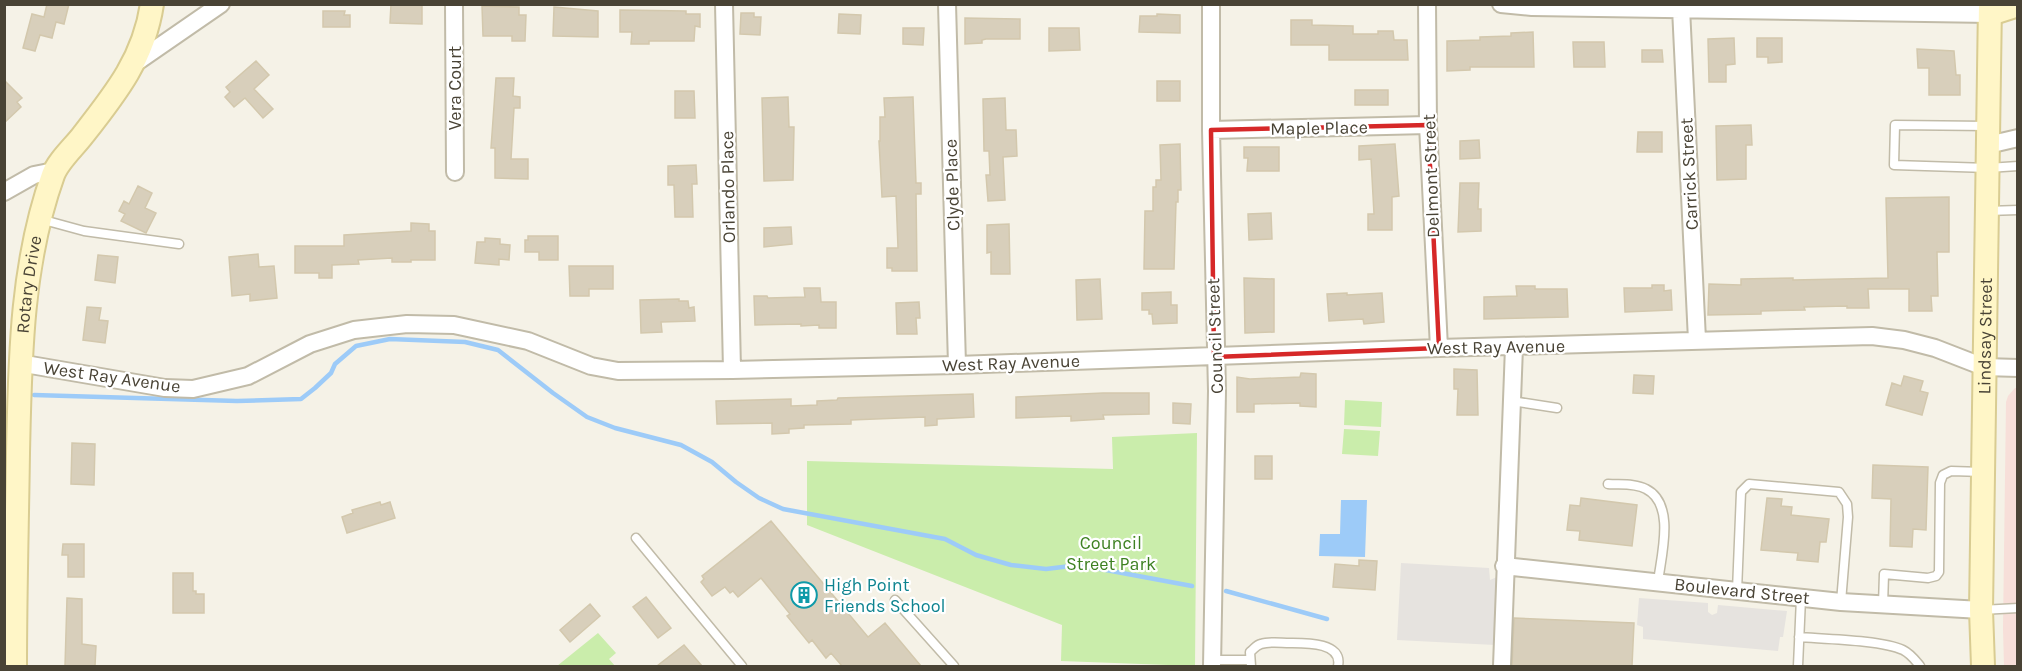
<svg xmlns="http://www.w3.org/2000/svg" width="2022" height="671" font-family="Karla,sans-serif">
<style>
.medical{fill:#f7dfd9}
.green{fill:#caedab}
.parking{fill:#e6e3df}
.water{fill:#9dcbf8}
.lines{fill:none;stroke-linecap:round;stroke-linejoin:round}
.stream{stroke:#9dcbf8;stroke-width:4.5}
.building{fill:#d8cfbb;stroke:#d3c8ad;stroke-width:1.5}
.lane-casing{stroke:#c1bba8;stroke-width:11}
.street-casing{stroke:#c1bba8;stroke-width:20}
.secondary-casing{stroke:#d9cc92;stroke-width:26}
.lane{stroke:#fff;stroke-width:8}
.street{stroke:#fff;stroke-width:16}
.secondary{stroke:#fff6c7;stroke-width:22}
.marked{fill:none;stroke:#d62828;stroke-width:4.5;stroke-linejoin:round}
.labels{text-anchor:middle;stroke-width:4.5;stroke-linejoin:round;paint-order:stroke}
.street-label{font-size:18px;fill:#494335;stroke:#fff}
.park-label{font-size:18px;fill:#3e8122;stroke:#fff}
.culture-label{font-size:18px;fill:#0d838f;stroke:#fff;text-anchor:start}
</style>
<rect width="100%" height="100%" fill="#f5f2e7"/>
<path class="medical" d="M2015,388H2017L2018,666H2004L2003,629L2006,402L2008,396Z"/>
<path class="green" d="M1345,400L1382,402L1381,427L1344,425Z
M1344,429L1380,431L1378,456L1342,454Z
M1197,433L1195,666L1061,661L1062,625L807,525V461L1113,469L1112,437Z
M598,633L616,653L609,659L615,666H557Z"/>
<path class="parking" d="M1401,563L1489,568L1490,580L1497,577L1495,645L1397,640Z
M1639,598L1708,603V612L1712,615L1717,613L1718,605L1787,611L1783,637H1780L1778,651L1643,639V627L1637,625Z"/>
<path class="water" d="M1341,500H1367L1365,557L1319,556L1320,534H1340Z"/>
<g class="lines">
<path class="stream" d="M34,395L237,401L301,399L315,388L331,373L335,364L356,346L390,339L465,342L498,350L553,393L587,417L615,428L681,445L712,462L736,482L759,498L783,509L945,539L976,555L1011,565L1046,569L1079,565L1192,586
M1226,591L1327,619"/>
</g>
<path class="building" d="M47,4H69L64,24L56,22L52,38L40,35L35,51L23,48L32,14L44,17Z
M391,4H422V24L390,23Z
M482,6L519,7V15H526L525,41H512V36H483Z
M554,7L598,11V37L553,36Z
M620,10L686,11V14H700V27L695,26L694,41H649V44H631L632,32H620Z
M323,11H345L344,15H350V27H323Z
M741,13H754V17H761L760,35L740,34Z
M839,14L861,15L860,34L838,33Z
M1157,14L1180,15V33L1139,32L1140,16H1157Z
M965,18L1020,19V39H986L982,40V43L965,44Z
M1291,20H1312V25L1353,26V34H1378V31H1393L1394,40H1407L1408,60H1329V45H1291Z
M903,28H924L923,45L903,44Z
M1049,28H1079L1080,50L1049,51Z
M1533,32L1534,67H1470V70L1447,71V41L1480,40V37L1511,36V33Z
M1734,38L1735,64L1726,65V82H1709L1708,39Z
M1757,38H1782V62L1768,63V57H1757Z
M1573,42H1604L1605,67H1574Z
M1917,49L1954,51L1956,75H1960V95H1929V68H1918Z
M1642,50H1662L1663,62H1642Z
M256,61L269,75L254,89L273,109L263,118L245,98L234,107L225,97L230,92L226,87Z
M496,78H514L513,96L520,97V108H514L511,159H528V179L495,178V148H491Z
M4,80L22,98L17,102L21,107L4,123Z
M1157,81H1180V101H1157Z
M1355,90H1388V105H1355Z
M675,91H694L695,118H675Z
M788,97L789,127H794L793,180L764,181L762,98Z
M913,97L916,183H921V194H916L917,271H892V268H887V248H898L896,196L882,197L879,141H880V117H885L884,98Z
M1005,98L1006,130H1016L1017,156L1003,157L1005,200L988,201L986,175H990L989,151H984L983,99Z
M1751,125L1752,145H1746V179L1717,180L1716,126Z
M1638,132H1662V152H1637Z
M1479,140L1480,158L1460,159V141Z
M1180,144L1181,190H1178V202H1176L1174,269H1144L1145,211H1153V187H1156V180H1161L1160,145Z
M1395,144L1399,196L1392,197V230H1368V214H1374L1371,159L1359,160V146Z
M1244,147H1279V171H1247L1248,158H1244Z
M696,165L697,184H692L693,217H675L674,185H668V166Z
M1460,183H1479L1478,209H1481V231L1458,232Z
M138,186L152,193L145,208L156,213L146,233L121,221L125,214L119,211L124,201L129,204Z
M1949,197V252H1937L1938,296H1931L1932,311H1909V289H1868L1869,308H1847V306L1804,307L1805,310L1761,311V314L1708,315L1709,284L1741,285V279L1793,278V280L1888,278L1886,198Z
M1271,213L1272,239L1249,240L1248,214Z
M411,223L429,224V231H435V260H411V262H392V258L358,260L359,264L332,265V278H319V273H295V246H344V235L411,231Z
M1009,224L1010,274H991V252L987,253V225Z
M791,227L792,244L764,247V228Z
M528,236H558V260H539V252H525V240H528Z
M485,238L500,239V244L510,245L509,260L499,259V265L475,263L477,242H485Z
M258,254L259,267L274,266L277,298L250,301V294L232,296L229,257Z
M98,255L118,257L115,283L95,280Z
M569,266H613V289H589V296H570Z
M1244,278L1274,279V332L1245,333Z
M1100,279L1102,319L1077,320L1076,280Z
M1652,285H1664V291L1671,290L1672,310L1625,312L1624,288H1652Z
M1516,286H1535V289H1567L1568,317L1484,319V297L1517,296Z
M804,288H820L821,302H836V328H819V325L801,326V324L755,325L754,296H767L768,298L805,297Z
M1171,292V305H1177V323L1153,324L1152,314H1149V310H1142V293Z
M1347,293V295L1382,293L1384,322L1364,324L1363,319L1329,321L1327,294Z
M679,299V301H688L689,308L694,307L695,321L661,322L662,332L641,333L640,300Z
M919,302L920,318H916L917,334H897L896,303Z
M87,307L101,308L99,320L108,321L105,343L83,340Z
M1454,369L1477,370L1478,415H1457L1458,389H1454Z
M1301,373L1316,374V407L1300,406V403L1254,404V412H1237V377L1250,379L1300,377Z
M1634,375L1654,376L1653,394L1633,393Z
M1904,376L1923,381L1920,391L1928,393L1922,415L1886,405L1892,383L1901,386Z
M1103,393H1149V414L1103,415L1104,419L1071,421V416L1016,418V397Z
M973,394L974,417L937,419V425L925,426V417L851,420V424L804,425V428L789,429V433L772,434V423L717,424L716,401L791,399V406L817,405V401L837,400L838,398Z
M1173,403L1191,404L1190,424L1173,423Z
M72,443L95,444L94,485L71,484Z
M1255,456H1272V479H1255Z
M1873,465L1928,467L1926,530L1913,529L1912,547L1890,546L1891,499L1872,498Z
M1581,498L1637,505L1632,546L1579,540L1580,531L1567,530L1570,505L1580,506Z
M1767,498L1782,499L1781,506L1792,507L1791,515L1829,519L1826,542H1820L1818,562L1797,560L1798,553L1761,550Z
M380,502L381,505L390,502L395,518L347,533L342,517L353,513L352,510Z
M771,521L868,637L885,623L921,666H842L831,653L826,658L812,640L809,643L787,616L790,614L761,578L738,597L733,591L730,593L725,587L712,596L701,582L704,579L702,576Z
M63,544H84V577H68V555H62Z
M1359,560L1377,561L1375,590L1333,587L1335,564L1359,566Z
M173,573H193V591H196V594H204V613H173Z
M646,597L671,628L658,638L633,607Z
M67,598L82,599V644L96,646L95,666H65Z
M590,604L600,616L570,642L560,630Z
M1514,618L1634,623L1632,666H1512Z
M684,645L702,666H657Z"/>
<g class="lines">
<g class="lane-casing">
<path id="lane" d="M1988,126L1895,125L1894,165L1988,168L2018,166
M1987,211L2018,210
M40,219L84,231L179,244
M1512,401L1557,408
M1608,484C1620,485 1635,483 1646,489C1676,504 1661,556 1658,582
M636,538L742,666
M1737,591L1741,492L1749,484L1839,492L1847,504L1848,517L1841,602
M895,600L954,666
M1883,605L1884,574L1928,578L1936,576L1939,572L1940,483L1943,475L1951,471L1983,472
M1981,610L2018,608
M1799,637C1825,639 1882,640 1903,650C1911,654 1915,660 1920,666
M1212,660H1249
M1251,666L1250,652C1254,649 1256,645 1261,644C1270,641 1281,643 1290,643C1305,643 1343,642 1338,666
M1798,666L1801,598"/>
</g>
<g class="street-casing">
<path id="street" d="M454,4L455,172
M724,4L732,370
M947,4L957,365
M1211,4V130L1217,391L1212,666
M1427,4L1428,125L1439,348
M1501,4L1532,7L1990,14
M1681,8L1697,340
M134,64L221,4
M1211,130L1428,125
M1988,145L2018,138
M4,192L34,175L54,171
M19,363L165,388L193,389L248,376L310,344L354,330L407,324L454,325L528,341L591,366L618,371L732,370L957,365L1439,348L1872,336L1904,340L1935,348L1984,367L2018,368
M1504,566L1841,602L1981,610
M1502,666L1514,347"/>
</g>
<g class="secondary-casing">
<g id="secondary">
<path d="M1990,14L2018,5"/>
<path id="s1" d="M15,666C15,595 17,524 18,453C20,360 21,264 53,175C58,161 74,147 83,135C116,93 144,58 152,4"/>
<path id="s2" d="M1983,666L1981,610L1990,4"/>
</g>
</g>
<use href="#lane" class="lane"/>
<use href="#street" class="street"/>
<use href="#secondary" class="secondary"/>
</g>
<path class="marked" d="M1428,125L1439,348L1214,357L1211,130Z"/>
<defs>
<g id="building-ring" transform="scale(1.35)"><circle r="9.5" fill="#fff" stroke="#0f9aa8" stroke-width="1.5"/><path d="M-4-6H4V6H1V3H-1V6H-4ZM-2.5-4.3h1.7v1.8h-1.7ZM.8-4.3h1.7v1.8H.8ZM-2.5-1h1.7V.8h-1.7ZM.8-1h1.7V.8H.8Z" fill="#0f9aa8"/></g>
</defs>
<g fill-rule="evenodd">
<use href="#building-ring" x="804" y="595"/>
</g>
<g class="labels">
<g class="street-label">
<text transform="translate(455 88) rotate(-90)" y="6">Vera Court</text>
<text transform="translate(1319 128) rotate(-1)" y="6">Maple Place</text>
<text transform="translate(1689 174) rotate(-93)" y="6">Carrick Street</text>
<text transform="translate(1431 176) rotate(-92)" y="6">Delmont Street</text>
<text transform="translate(952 185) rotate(-92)" y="6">Clyde Place</text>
<text transform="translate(728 187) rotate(-91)" y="6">Orlando Place</text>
<text dy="6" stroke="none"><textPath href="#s1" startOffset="382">Rotary Drive</textPath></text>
<text dy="6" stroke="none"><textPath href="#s2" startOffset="330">Lindsay Street</textPath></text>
<text transform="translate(1215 336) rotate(-92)" y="6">Council Street</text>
<text transform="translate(1496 347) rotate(-1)" y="6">West Ray Avenue</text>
<text transform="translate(1011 363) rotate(-2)" y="6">West Ray Avenue</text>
<text transform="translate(112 377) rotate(8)" y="6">West Ray Avenue</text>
<text transform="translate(1742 591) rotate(6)" y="6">Boulevard Street</text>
</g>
<g class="park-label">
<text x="1111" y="549">Council<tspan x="1111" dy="21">Street Park</tspan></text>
</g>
<g class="culture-label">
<text x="824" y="591">High Point<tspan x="824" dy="21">Friends School</tspan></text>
</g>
</g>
<rect width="2022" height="671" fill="none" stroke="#494335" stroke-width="12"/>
</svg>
